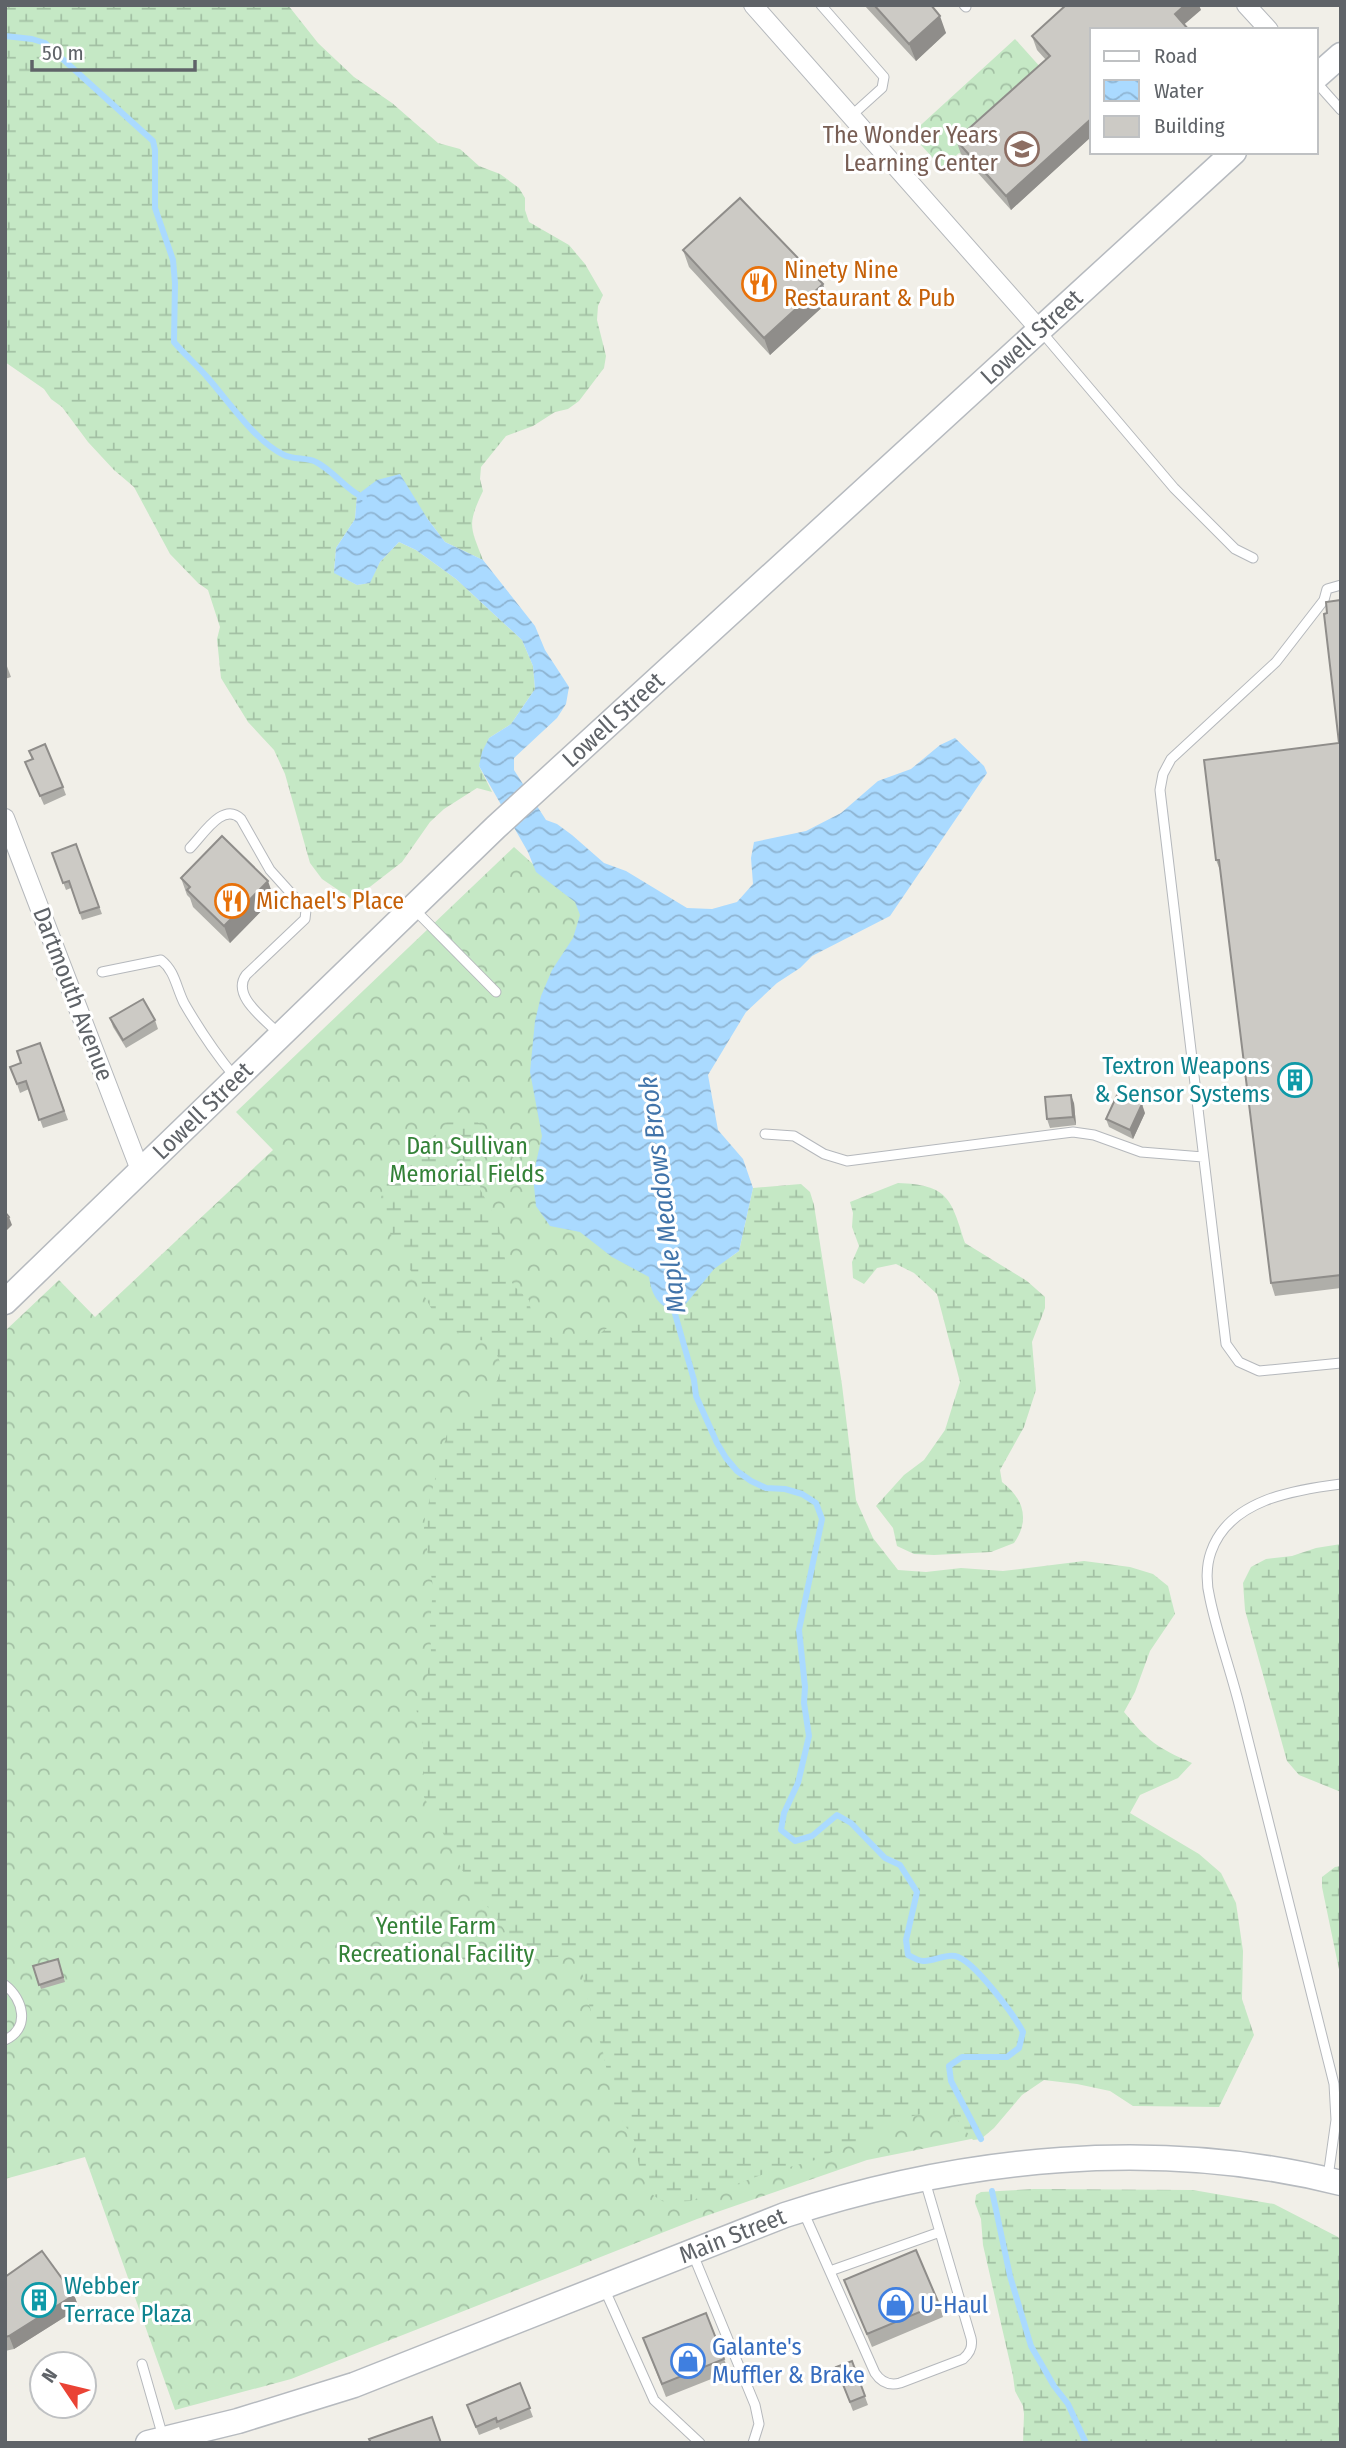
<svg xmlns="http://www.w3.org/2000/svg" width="1346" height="2448" font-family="'Fira Sans Condensed',sans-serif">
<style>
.forest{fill:url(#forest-crowns)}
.wetland{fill:url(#wetland-marsh)}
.water{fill:url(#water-waves)}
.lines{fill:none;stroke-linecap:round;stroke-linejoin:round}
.stream{stroke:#aadaff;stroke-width:6}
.lane-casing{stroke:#b5b8bc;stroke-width:11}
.street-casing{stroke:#b5b8bc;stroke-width:20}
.secondary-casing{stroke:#b6babf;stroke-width:27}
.lane{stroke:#fff;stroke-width:9}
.street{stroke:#fff;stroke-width:18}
.secondary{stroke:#fff;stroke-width:24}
.wall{fill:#afaea9}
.shaded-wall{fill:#8f8d8a}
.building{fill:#cccac5;stroke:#8f8d8a;stroke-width:2}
.labels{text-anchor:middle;stroke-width:6;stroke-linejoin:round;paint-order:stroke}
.education-label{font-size:24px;fill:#785e54;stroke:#fff;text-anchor:end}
.food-label{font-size:24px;fill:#c56008;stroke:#fff;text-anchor:start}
.street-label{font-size:24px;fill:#5f6368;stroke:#fff}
.culture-label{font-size:24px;fill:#0d838f;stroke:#fff;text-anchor:end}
.park-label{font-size:24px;fill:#348238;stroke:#fff}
.shop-label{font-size:24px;fill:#366cbe;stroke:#fff;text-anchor:start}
.water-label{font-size:26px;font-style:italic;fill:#4174aa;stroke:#fff}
</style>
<defs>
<pattern id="forest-crowns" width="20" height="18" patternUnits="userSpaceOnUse" patternTransform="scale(1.75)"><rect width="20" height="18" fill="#c5e8c5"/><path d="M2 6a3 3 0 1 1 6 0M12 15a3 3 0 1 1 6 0" fill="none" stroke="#a3c0a4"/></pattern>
<pattern id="wetland-marsh" width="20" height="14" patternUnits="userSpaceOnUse" patternTransform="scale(1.75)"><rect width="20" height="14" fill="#c5e8c5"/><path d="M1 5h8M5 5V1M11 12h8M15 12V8" fill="none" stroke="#a3c0a4"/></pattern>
<pattern id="water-waves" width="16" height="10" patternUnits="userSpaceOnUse" patternTransform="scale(1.75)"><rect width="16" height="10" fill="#aadaff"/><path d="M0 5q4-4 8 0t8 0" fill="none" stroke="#8eb4d2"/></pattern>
</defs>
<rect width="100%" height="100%" fill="#f1efe8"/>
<path class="forest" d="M1015,39L1087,119L961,154L959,153L942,168L911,134Z
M514,847L647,966L976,2138L867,2160L697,2219L291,2379L175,2410L85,2157L5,2179V1331L59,1280L95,1317L273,1150L236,1112Z"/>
<path class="wetland" d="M5,5H288L318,43L354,77L392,103L438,143L460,149L479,166L500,174L519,188L525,198V210L529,222L569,245L585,264L603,295L598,306L597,320L606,356L604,368L579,401L568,409L555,412L533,426L506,436L481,467L480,479L483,491C467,525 470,526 483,560L445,542L427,518L357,495L355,519L336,548L334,572L357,585L369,583L380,562L399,542L416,550L456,579L522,640L533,666L535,689L511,724L489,738L479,766L492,792L477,788L444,809L430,822L402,862L353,900L322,879L310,863L285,774L274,750L248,722L221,678L217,639L220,627L208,590L198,583L170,554L134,487L114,470L88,442L62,407L51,399L44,389L5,362Z
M459,1112L478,1122L484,1131L479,1179L481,1191L498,1222L508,1275L514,1286L529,1300C533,1333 560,1352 592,1338C599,1336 604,1329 611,1326C617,1324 626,1326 633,1324C643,1320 652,1312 661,1306L674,1313L685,1305L714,1269L739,1251L753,1188L801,1184L810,1192L814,1205L842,1385L856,1500L873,1538L898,1570L926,1572L961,1568L1003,1571L1084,1561L1130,1567L1153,1574L1168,1586L1175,1614L1150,1651L1135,1692L1124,1712C1149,1742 1156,1747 1192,1763L1178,1778L1140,1795L1130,1813L1199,1854L1221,1873L1236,1903L1243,1951L1242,1999L1254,2035L1219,2107L1133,2106L1110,2091L1077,2084L1044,2080L1022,2095L994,2128L981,2139L973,2140L953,2114L946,2110L937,2109L900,2120L869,2141L850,2142L819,2159L764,2174L690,2201L664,2202L654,2196L641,2176L634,2140L615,2109L603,2052L586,1994L581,1965L571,1956L534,1959L513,1944L500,1923L469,1883L424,1797L423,1742L416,1708L427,1677L431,1652L430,1626L433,1587L424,1529L425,1517L448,1430L472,1407L492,1393L500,1373V1362L491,1341L466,1339L437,1319L382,1218C376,1196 387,1173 403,1157C412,1148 426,1144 435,1135C444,1128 449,1118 459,1112Z
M898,1183C948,1185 951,1198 965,1243L1027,1281L1045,1297V1308L1032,1342L1036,1390L1024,1427L1000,1470L1002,1482C1024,1499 1030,1520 1014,1543L991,1552L934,1555L914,1554L897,1546L893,1528L876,1506L904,1475L924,1460L945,1430L960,1382L937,1294L914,1273L896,1264L877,1268L864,1284L853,1278L852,1262L859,1246L852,1227L853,1213L850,1202Z
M1341,1544V1792L1299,1775L1287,1761L1245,1610L1243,1583L1251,1567L1266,1559L1292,1556L1316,1548Z
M1341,1866V1979L1322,1887V1877L1335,1867Z
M1034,2189L1193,2190L1274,2204L1338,2237L1341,2241V2443H1023L1024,2414L1023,2406L1015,2391L1013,2376L983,2245L981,2219L975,2203L976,2195L981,2192Z"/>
<path class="water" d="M400,474L427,518L445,542L483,560L535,626L545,650L569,687L566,704L557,718L514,758V770L546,820L557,824L572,835L604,863L626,871L687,908L712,909L737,902L753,884L751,858L754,842L806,831L841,813L878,781L911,769L940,745L955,738L984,766L987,773L890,916L812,956L800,968L777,983L746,1012L708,1075L718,1130L743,1159L753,1188L739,1251L714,1269L685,1305L674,1313C657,1303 652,1296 649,1277L612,1257L580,1232L550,1226L536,1206L533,1176L542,1136L530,1072L535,1021L541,996L552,970L573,938L580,915L575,902L536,872L528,852L479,766L482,752L489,738L511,724L535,689L533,666L522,640L456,579L416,550L399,542L380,562L370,583L357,585L334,573L336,548L355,519L357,495L377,480Z"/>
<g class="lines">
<path class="stream" d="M5,36L32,39L45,43L153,141L155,150V208L173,260L175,283L174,342C185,355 197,365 208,378C229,402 256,442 284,455C294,460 307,457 316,462C334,471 346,490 364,498
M673,1307L694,1380L696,1396L717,1443L726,1458L737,1471L751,1481L766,1488L785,1489L802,1494L816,1503L822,1519L799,1630L805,1687L804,1703L809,1736L798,1783L784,1813L781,1830L795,1841L812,1836L837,1815L851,1823L885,1858L900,1865L917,1892L906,1940L908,1955C912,1957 918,1961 923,1961C933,1962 944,1954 955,1956C973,1959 1014,2015 1023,2032L1019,2048L1007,2057H962L949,2066L951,2081L981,2139
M992,2191L1010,2276L1031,2346L1054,2386L1068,2404L1086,2443"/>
<g class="lane-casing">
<path id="lane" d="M821,5L884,77L882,88L851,116
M964,5L966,7
M1316,82L1341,110
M1040,330L1174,488L1235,549L1253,558
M1341,585L1327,589L1324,600L1276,662L1171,759L1163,774L1160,790L1226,1344L1239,1362L1259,1371L1341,1363
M190,848C203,835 223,801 241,819L270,870L306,910L305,919L246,975C231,996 265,1019 278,1033
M413,908L496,992
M102,972L161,960C175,971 176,987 184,1003C199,1029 215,1053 234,1076
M765,1134L794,1136L824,1154L847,1161L1073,1132L1094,1135L1141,1152L1203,1157
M5,1985C23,1999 31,2028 5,2040
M1328,2177L1336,2120L1334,2084C1303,1960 1272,1836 1241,1712C1232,1674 1218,1637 1210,1599C1206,1584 1206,1566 1211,1552C1229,1500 1293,1490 1341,1484
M803,2211L875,2373C881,2382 889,2386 900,2383L963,2359C970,2353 973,2347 971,2338L925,2181
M692,2252L755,2405L759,2424L753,2443
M830,2271L940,2232
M604,2288L654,2400L700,2443
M142,2364L163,2437"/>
</g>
<g class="street-casing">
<path id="street" d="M753,5L1039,329
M1246,5L1269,30
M5,818L140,1170"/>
</g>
<g class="secondary-casing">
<g id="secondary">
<path d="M1316,77L1341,55"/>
<path id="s1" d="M5,1302L496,827L1234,152"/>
<path id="s2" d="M148,2443L238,2421L354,2385L785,2215C963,2157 1158,2137 1341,2183"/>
</g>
</g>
<use href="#lane" class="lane"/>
<use href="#street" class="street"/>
<use href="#secondary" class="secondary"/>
</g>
<path class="wall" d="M864,5H931L946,33L916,61Z
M1201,10L1092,30V136L1011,210L961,154L956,140L1046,60L1037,50L1032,36Z
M683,250L829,301L770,355L689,267Z
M1341,600V1288L1275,1296L1271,1283L1221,873L1216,860L1339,743L1327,613Z
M5,661L11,677L5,679Z
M29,751L63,787L66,795L44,805L25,762L32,759Z
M76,844L102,914L82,920L71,888L66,890L52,853Z
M181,878L274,898L230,943L193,907L190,898L187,895Z
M110,1018L155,1020L158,1029L126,1048L113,1027Z
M40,1043L68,1120L43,1128L29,1089L20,1093L17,1084L21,1063Z
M1074,1103L1076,1125L1050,1128L1047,1119Z
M1145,1113L1133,1139L1109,1127L1106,1119Z
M58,1959L65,1982L41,1989L33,1966Z
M5,2277L74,2295L79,2308L14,2349L5,2351Z
M844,2280L939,2304L943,2317L872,2347Z
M648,2351L724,2359L729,2372L666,2397Z
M852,2361L868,2405L853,2411L836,2367Z
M520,2383L533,2417L500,2430L499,2427L479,2435L467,2405Z"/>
<path class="shaded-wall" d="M1185,5H1199L1201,10L1180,28L1175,14Z
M940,16L946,33L916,61L909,44Z
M1092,118V136L1011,210L1006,196Z
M823,284L829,301L770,355L764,338Z
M268,881L274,898L230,943L224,926Z
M1071,1095L1074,1103L1076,1125L1073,1117Z
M1142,1104L1145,1113L1133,1139L1130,1130Z
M9,1217L12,1225L5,1232V1220Z
M74,2295L79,2308L14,2349L9,2336Z"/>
<path class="building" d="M874,5H931L940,16L909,44Z
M1066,5H1185L1175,14L1189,30H1092V118L1006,196L956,140L1050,56L1032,36Z
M740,198L823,284L764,338L683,250Z
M1341,600V1275L1271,1283L1219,860H1216L1204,760L1339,743L1324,614L1327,613L1326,602Z
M45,744L63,787L40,796L25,762L33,759L29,751Z
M222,836L268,881L224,926L187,890L190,887L181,878Z
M76,844L99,907L80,913L69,881L63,883L52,853Z
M143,999L155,1020L123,1040L110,1018Z
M40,1043L64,1111L39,1120L26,1081L17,1084L10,1067L21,1063L17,1051Z
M1118,1093L1142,1104L1130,1130L1106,1119Z
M1071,1095L1073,1117L1047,1119L1045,1097Z
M5,1212L9,1217L5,1220Z
M58,1959L63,1977L39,1985L33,1966Z
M916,2250L939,2304L867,2334L844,2280Z
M42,2251L74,2295L9,2336L5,2337V2277Z
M706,2313L724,2359L662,2384L643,2338Z
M852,2361L865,2396L850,2402L836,2367Z
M520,2383L530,2408L497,2422L496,2418L476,2427L467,2405Z
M432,2417L441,2443H371L369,2439Z"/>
<defs>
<g id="school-ring" transform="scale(1.75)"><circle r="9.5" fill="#fff" stroke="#8d6e63" stroke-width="1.5"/><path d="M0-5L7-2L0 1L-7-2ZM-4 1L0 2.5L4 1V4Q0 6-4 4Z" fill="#8d6e63"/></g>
<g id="restaurant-ring" transform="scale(1.75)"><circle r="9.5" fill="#fff" stroke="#e8710a" stroke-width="1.5"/><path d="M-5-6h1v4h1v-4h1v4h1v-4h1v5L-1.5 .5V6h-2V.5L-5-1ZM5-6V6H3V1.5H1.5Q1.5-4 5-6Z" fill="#e8710a"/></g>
<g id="building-ring" transform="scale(1.75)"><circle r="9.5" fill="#fff" stroke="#0f9aa8" stroke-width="1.5"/><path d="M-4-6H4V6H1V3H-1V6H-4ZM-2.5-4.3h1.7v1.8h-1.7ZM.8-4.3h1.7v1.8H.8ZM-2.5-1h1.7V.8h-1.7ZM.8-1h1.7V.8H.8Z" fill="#0f9aa8"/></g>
<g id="shop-ring" transform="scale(1.75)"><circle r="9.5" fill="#fff" stroke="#3f7fe0" stroke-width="1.5"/><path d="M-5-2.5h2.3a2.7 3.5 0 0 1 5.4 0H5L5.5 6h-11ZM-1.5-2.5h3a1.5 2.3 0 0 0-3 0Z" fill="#3f7fe0"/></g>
</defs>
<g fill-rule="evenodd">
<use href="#school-ring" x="1022" y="149"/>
<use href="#restaurant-ring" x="759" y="284"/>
<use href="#restaurant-ring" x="232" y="901"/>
<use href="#building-ring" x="1295" y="1080"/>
<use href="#building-ring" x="39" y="2300"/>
<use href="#shop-ring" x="896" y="2305"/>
<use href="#shop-ring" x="688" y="2361"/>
</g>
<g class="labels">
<g class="education-label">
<text x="998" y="143">The Wonder Years<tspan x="998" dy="28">Learning Center</tspan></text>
</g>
<g class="food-label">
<text x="784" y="278">Ninety Nine<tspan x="784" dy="28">Restaurant &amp; Pub</tspan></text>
<text x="256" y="909">Michael's Place</text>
</g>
<g class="street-label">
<text dy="8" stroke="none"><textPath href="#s1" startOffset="1409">Lowell Street</textPath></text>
<text dy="8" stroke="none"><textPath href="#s1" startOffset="842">Lowell Street</textPath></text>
<text transform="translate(73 994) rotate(69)" y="8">Dartmouth Avenue</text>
<text dy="8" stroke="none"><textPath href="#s1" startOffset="275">Lowell Street</textPath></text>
<text dy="8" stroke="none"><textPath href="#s2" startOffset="621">Main Street</textPath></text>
</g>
<g class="culture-label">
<text x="1270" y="1074">Textron Weapons<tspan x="1270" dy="28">&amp; Sensor Systems</tspan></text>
<text x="64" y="2294" text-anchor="start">Webber<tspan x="64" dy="28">Terrace Plaza</tspan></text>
</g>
<g class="park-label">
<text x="467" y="1154">Dan Sullivan<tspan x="467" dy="28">Memorial Fields</tspan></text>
<text x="436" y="1934">Yentile Farm<tspan x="436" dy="28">Recreational Facility</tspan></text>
</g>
<g class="shop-label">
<text x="920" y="2313">U-Haul</text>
<text x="712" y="2355">Galante's<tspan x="712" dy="28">Muffler &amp; Brake</tspan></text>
</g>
<g class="water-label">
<text transform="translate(662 1195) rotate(-97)" y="9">Maple Meadows Brook</text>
</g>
</g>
<rect width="1346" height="2448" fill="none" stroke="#5f6368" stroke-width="14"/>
<rect x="1090" y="28" width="228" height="126" fill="#ffffff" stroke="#bfc1c3" stroke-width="2"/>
<rect x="1104" y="51" width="35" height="10" fill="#ffffff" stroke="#bfc1c3" stroke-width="2"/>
<text x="1154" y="63" font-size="21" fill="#5f6368">Road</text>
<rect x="1104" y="80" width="35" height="21" fill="url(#water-waves)" stroke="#bfc1c3" stroke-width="2"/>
<text x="1154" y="98" font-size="21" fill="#5f6368">Water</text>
<rect x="1104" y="116" width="35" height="21" fill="#cccac5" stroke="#bfc1c3" stroke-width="2"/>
<text x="1154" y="133" font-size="21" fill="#5f6368">Building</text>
<g transform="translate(63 2385) rotate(305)"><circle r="33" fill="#ffffff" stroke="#bfc1c3" stroke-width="2"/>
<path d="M0-5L12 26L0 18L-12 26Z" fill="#ea4335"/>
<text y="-10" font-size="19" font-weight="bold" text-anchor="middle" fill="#5f6368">N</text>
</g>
<path d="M32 60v10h163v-10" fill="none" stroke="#5f6368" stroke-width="3.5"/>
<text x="42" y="60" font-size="21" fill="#5f6368" stroke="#ffffff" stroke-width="5" paint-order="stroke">50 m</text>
</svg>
